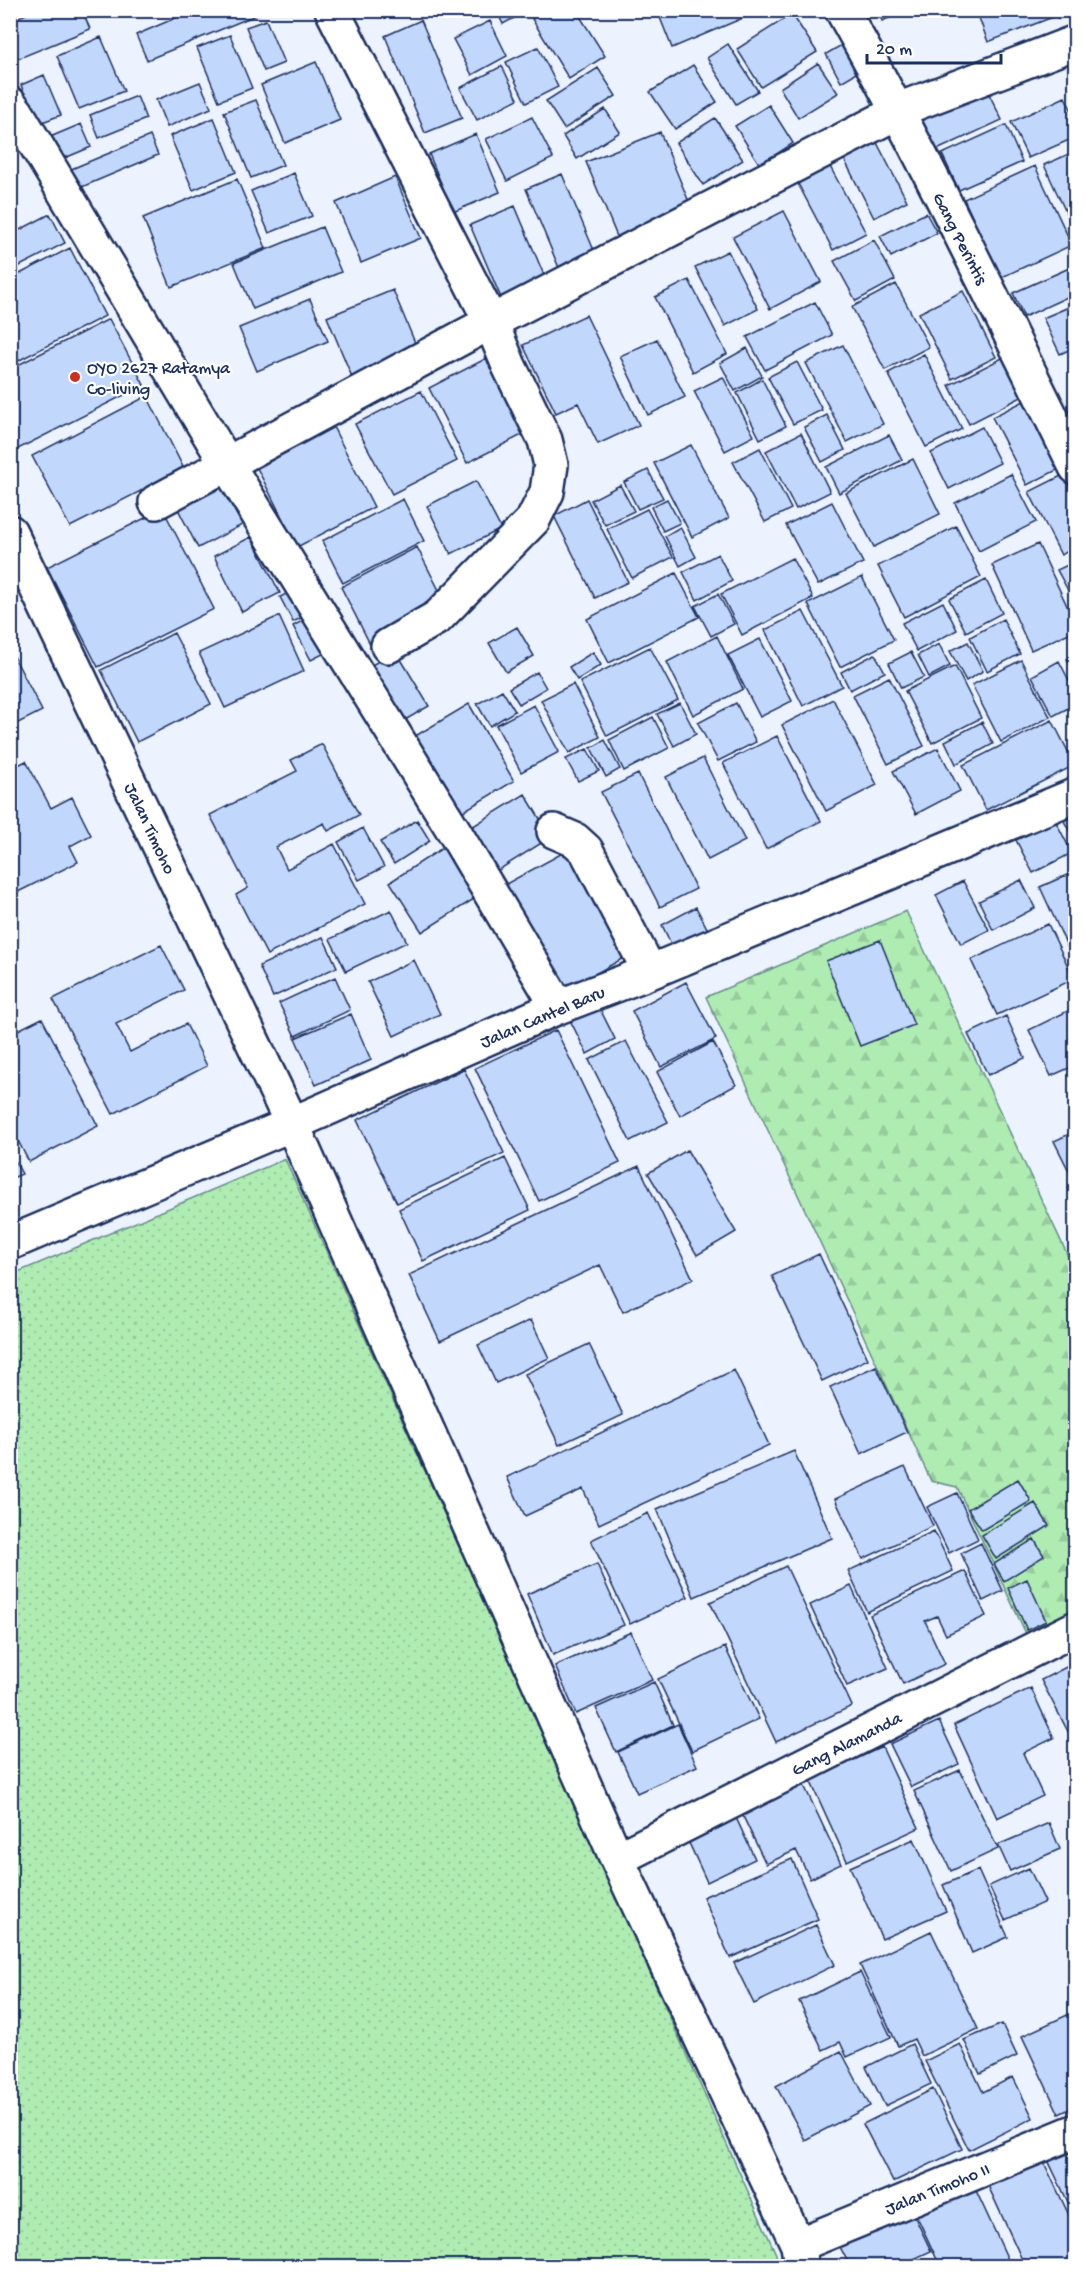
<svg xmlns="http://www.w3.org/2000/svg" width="1086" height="2277" font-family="'Gochi Hand',sans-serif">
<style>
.grass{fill:url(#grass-dots);stroke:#658e88;stroke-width:1.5}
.forest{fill:url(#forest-firs);stroke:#658e88;stroke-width:1.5}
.building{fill:#c1d7fc;stroke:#1b2f5e;stroke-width:1.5}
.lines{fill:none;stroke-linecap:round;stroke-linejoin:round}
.minor-casing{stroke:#1b2f5e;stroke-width:38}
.minor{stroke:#fff;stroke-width:33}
.poi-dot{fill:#c8321e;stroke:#fff;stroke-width:2}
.labels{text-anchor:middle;stroke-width:4.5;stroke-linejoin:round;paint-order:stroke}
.street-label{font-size:18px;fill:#1b2f5e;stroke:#fff}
.poi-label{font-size:18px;fill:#1b2f5e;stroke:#fff;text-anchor:start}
</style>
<defs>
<pattern id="grass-dots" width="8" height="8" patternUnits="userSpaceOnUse" patternTransform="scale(1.5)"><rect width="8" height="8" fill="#afecb2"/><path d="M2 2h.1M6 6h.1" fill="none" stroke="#96cb9c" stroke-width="1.8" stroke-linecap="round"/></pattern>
<pattern id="forest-firs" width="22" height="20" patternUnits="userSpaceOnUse" patternTransform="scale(1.5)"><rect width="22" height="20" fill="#afecb2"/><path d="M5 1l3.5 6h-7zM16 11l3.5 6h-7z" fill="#96cb9c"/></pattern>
</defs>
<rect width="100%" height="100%" fill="#ecf3fe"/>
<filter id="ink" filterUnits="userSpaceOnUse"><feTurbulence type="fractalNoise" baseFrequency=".0167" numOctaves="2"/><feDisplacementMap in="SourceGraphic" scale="12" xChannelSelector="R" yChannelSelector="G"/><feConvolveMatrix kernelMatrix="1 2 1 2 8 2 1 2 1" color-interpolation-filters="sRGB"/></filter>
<g filter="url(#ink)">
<path class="grass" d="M285,1159L776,2254L778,2266H11V1275Z"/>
<path class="forest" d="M906,911L1075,1271V1616L1029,1640L957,1487L931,1481L706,997Z"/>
<path class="building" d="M35,10H82L90,29L10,62V21Z
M194,10H268L147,60L136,35Z
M496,10H529L503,24Z
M546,10H576L605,56L569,79L532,19Z
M657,10H762L672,48Z
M878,10H909L882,21Z
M976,10H1051L1053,17L988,42Z
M1055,10H1076V12L1058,19Z
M792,14L817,52L761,87L737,49Z
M266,20L284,63L264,71L246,27Z
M421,20L462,118L425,133L385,36Z
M490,21L507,56L472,75L453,39Z
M230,35L252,88L219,101L197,48Z
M101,37L124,91L79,109L57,56Z
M852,39L868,66L841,82L826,54Z
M728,44L758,91L736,104L707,58Z
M538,47L558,87L526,103L506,62Z
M316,62L340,120L285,143L261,85Z
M818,63L838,93L798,118L780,88Z
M693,65L717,102L675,129L650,92Z
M502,66L518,99L477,120L460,88Z
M598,68L616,96L564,129L546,101Z
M44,75L61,115L37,124L21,85Z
M200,82L211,108L167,127L156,100Z
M983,82L1002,120L937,150L919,113Z
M137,96L146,119L99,138L90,115Z
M1065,97L1076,119V137L1028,158L1011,122Z
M256,100L283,165L251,178L224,112Z
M769,105L793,143L760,165L735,126Z
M605,109L620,132L577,159L563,136Z
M532,117L553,158L507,181L486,139Z
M214,118L236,172L193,190L170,136Z
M715,118L743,160L703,185L676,143Z
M81,124L91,147L53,163L43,140Z
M1006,125L1022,162L959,190L942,154Z
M660,132L692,209L618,239L586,162Z
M476,134L500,192L453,212L429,154Z
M873,135L907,201L874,218L840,151Z
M150,136L158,155L77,189L69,170Z
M1076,151V234L1044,165Z
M827,161L866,233L833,250L795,178Z
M1035,166L1072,245L1000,278L964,199Z
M294,173L312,216L269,233L251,191Z
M562,174L598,260L562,275L526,189Z
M395,177L421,238L361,263L336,203Z
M237,179L266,248L171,287L143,218Z
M515,206L549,287L504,305L470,225Z
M784,211L821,282L770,309L733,237Z
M926,213L937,233L891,257L880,236Z
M50,214L65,243L10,271V235Z
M322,227L341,272L253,309L234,263Z
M874,240L895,280L856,301L834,261Z
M70,248L105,316L10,365V279Z
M728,251L758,309L725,326L695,267Z
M1076,265V293L1024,317L1013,293Z
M689,280L727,354L693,372L655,297Z
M896,284L929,347L885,370L852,307Z
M393,290L418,350L352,377L327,317Z
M963,291L996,357L952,379L919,313Z
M310,299L328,341L257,371L239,328Z
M815,302L832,335L765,370L747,337Z
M1076,304V347L1060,354L1043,318Z
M586,315L639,425L598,444L578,403L556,413L523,345Z
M109,319L144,385L16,450L10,439V369Z
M657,339L685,397L648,415L620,356Z
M843,345L883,424L847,442L806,363Z
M747,348L762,376L735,391L720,363Z
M1014,352L1033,391L969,424L949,385Z
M924,354L962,429L926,447L888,373Z
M487,358L526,433L467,463L429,388Z
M797,362L822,410L793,424L768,377Z
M723,377L754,436L725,451L694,391Z
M762,379L786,426L760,439L737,393Z
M421,391L457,461L392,494L355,424Z
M147,396L184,469L70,527L32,456Z
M1024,401L1059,469L1027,485L992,417Z
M827,415L845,450L822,462L804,427Z
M329,419L374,507L297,547L252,458Z
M982,427L1000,463L949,489L931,453Z
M801,433L830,492L796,509L766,451Z
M889,435L902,460L839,493L826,467Z
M691,445L729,518L692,537L654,463Z
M760,448L791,509L765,522L733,462Z
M913,459L940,514L874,547L846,493Z
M648,470L663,498L638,509L624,482Z
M1011,474L1036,522L979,551L955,503Z
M1063,475L1076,498V547L1061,555L1029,492Z
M476,481L501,529L451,554L427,506Z
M620,485L634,511L605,525L591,500Z
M222,487L242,525L198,548L178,509Z
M403,499L424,541L343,583L322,541Z
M587,499L628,582L595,598L554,516Z
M667,499L680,523L663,531L651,507Z
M832,502L863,563L818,585L786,525Z
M163,509L214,609L98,667L47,567Z
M647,509L673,557L632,578L607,529Z
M956,526L981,577L904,617L878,566Z
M680,527L696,557L680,566L665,536Z
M251,537L280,593L242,612L214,556Z
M1038,544L1076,625V630L1031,650L992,565Z
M417,547L447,606L370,644L341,587Z
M718,554L732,581L697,600L683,572Z
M792,558L813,598L742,635L721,594Z
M1076,561V605L1057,570Z
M676,573L699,617L609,663L587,619Z
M862,577L894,640L840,667L808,604Z
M986,580L1002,613L966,632L949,599Z
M298,588L311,613L293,622L280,597Z
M718,594L734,624L711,636L695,606Z
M943,602L957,630L917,651L902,623Z
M803,611L842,686L803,706L765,630Z
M313,615L331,650L311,660L293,626Z
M279,616L304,671L225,708L199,653Z
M1003,619L1020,654L987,671L970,637Z
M517,627L534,656L506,672L489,643Z
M174,633L211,704L137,742L101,670Z
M717,636L743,689L693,715L667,662Z
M760,639L792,701L760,717L728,655Z
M968,642L983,671L966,681L950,651Z
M939,644L950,666L929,677L918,655Z
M650,647L678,700L607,736L580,682Z
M10,649L42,711L10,727Z
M396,651L429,706L395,726L363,670Z
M593,652L601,665L577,680L569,667Z
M911,652L924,677L901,688L889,663Z
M875,654L885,672L850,690L841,672Z
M1076,655V676L1067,659Z
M1021,660L1050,717L1001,742L972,685Z
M1059,661L1076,694V704L1053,716L1032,676Z
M955,666L981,718L932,743L905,691Z
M537,672L546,688L519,704L509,688Z
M889,677L924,746L888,764L853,695Z
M573,684L600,737L569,753L541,700Z
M502,690L515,711L490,726L477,704Z
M833,699L877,785L826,811L782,725Z
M680,703L696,734L674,746L657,714Z
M736,703L756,742L718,761L698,723Z
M469,704L514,781L457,815L412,738Z
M534,705L559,752L521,772L496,725Z
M653,717L669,748L624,771L609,740Z
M1052,720L1075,765L986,810L963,765Z
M982,722L993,744L956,764L945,741Z
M777,736L821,821L766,849L723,763Z
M605,740L620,769L606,777L591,748Z
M322,744L359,815L328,831L324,823L276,847L287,869L334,844L365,904L267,955L236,895L248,888L210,815L297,771L291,760Z
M938,748L960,791L916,814L893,771Z
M587,749L599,771L578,781L566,759Z
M703,758L745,841L708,860L666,777Z
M26,761L51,808L72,797L91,835L70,846L78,862L10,896V769Z
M638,774L696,889L660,907L601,792Z
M525,794L551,837L489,876L462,833Z
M1076,815V843L1064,821Z
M417,820L430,841L394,864L380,842Z
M1055,820L1072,853L1033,873L1016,840Z
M363,828L384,867L359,880L338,842Z
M453,841L485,892L422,932L390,882Z
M570,849L629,955L563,992L504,885Z
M1076,871V957L1073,959L1040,887Z
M1021,880L1035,908L993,930L979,901Z
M963,881L989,930L961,944L936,895Z
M696,907L709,932L674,950L662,925Z
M391,910L407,942L346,971L330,939Z
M1048,924L1074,979L997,1015L971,960Z
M323,937L337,967L273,997L259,966Z
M880,940L914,1025L860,1046L826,961Z
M161,945L184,990L116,1024L130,1052L186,1024L207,1066L113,1114L53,999Z
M414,960L440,1014L394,1036L368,982Z
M335,977L350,1010L295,1036L279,1003Z
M686,982L716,1039L661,1067L632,1011Z
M598,1005L615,1039L587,1054L570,1020Z
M1076,1007V1065L1051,1076L1029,1030Z
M351,1014L371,1060L316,1085L295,1038Z
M1006,1016L1025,1058L988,1075L968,1034Z
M42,1018L98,1126L29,1162L10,1125V1034Z
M556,1030L620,1163L539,1201L475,1068Z
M626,1041L668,1122L630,1141L589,1060Z
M713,1042L736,1085L680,1116L657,1072Z
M464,1069L504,1153L397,1203L357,1120Z
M1076,1131V1177L1073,1179L1054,1141Z
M687,1150L736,1232L697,1255L648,1173Z
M10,1152L22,1174L10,1179Z
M505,1158L530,1210L423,1261L399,1209Z
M639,1166L693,1279L623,1312L600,1265L440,1341L409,1275Z
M819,1254L868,1359L822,1381L772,1276Z
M531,1320L549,1358L496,1383L478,1345Z
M589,1344L623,1415L559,1445L525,1374Z
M876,1366L907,1432L861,1454L830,1387Z
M734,1370L769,1445L599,1524L583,1489L525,1516L507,1477Z
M794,1451L832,1538L694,1597L657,1509Z
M905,1467L933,1526L863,1559L835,1499Z
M1018,1479L1031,1501L982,1530L968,1509Z
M957,1493L978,1539L949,1553L927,1507Z
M1035,1503L1049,1526L996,1559L982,1535Z
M648,1513L688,1597L630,1624L591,1540Z
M934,1531L953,1571L867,1612L848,1571Z
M1034,1539L1044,1556L1004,1581L994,1564Z
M981,1543L1003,1591L983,1601L961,1553Z
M597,1564L624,1625L553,1655L527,1594Z
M786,1566L852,1706L776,1742L710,1602Z
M965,1571L986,1616L946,1635L937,1616L925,1621L945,1664L903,1684L870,1615Z
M1027,1579L1046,1621L1027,1630L1008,1588Z
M851,1586L888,1668L847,1686L810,1605Z
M631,1632L652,1680L576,1714L555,1666Z
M725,1647L759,1719L692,1751L658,1679Z
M1076,1662V1735L1071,1737L1041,1680Z
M654,1682L673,1725L616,1752L596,1708Z
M1031,1688L1054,1738L1023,1753L1043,1796L997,1818L954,1725Z
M939,1721L959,1764L911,1787L890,1744Z
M678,1724L697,1766L637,1793L618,1752Z
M882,1747L919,1828L847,1861L810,1780Z
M960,1770L998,1849L951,1871L914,1791Z
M801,1779L841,1864L810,1879L796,1850L766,1864L739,1808Z
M732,1809L755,1859L707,1882L684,1832Z
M1049,1823L1060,1849L1010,1871L998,1845Z
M914,1839L946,1911L882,1939L850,1867Z
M792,1859L818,1919L730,1958L703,1897Z
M1029,1868L1045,1902L1005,1920L989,1886Z
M978,1870L1008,1937L972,1953L943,1885Z
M816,1925L835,1965L754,2004L734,1963Z
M931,1931L978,2029L922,2056L914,2039L898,2046L860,1965Z
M860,1972L891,2037L847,2057L840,2042L823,2050L799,2001Z
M1076,2011V2106L1059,2114L1022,2036Z
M1002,2024L1017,2056L980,2074L964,2040Z
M912,2044L931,2084L885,2106L866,2067Z
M960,2044L983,2092L1013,2077L1033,2118L969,2150L925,2061Z
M841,2051L870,2106L805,2140L776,2086Z
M933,2089L962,2149L893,2182L863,2124Z
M1076,2145V2219L1047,2158Z
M1040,2154L1076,2230V2263L1067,2266H1025L985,2179Z
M972,2182L1011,2266H940L914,2210Z
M911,2209L931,2251L899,2266H850L838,2243Z"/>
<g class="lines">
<g class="minor-casing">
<path id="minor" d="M332,10L491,322L911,105L1076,42
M842,10C926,159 1000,314 1076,467
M10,104L17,113L227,464L454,831L558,1007
M156,502L491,322L509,366L545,440L551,465L547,492L533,520L438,617L388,646
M10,532L292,1124L617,1859L798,2245L801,2266
M554,831L575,840L586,850L650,972
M10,1243L292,1124L558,1007L650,972L1076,795
M617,1859L1076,1628
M798,2245L1076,2131"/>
</g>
<use href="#minor" class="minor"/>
</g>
</g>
<circle class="poi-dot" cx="75" cy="377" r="6"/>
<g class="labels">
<g class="street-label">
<text transform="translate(961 238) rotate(63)" y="6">Gang Perintis</text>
<text transform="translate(151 828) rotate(65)" y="6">Jalan Timoho</text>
<text transform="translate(542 1016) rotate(-23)" y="6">Jalan Cantel Baru</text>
<text transform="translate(846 1743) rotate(-27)" y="6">Gang Alamanda</text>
<text transform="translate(937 2188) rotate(-22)" y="6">Jalan Timoho II</text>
</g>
<g class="poi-label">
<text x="87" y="373">OYO 2627 Ratamya<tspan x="87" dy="21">Co-living</tspan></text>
</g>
</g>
<rect width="1086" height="2277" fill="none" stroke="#fff" stroke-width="36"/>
<rect x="18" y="18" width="1050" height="2241" fill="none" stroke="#1b2f5e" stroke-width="2" filter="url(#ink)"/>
<path d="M867 54v9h134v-9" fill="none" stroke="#1b2f5e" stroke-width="3"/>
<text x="876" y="54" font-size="18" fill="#1b2f5e" stroke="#ffffff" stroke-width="4.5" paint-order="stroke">20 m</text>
</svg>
